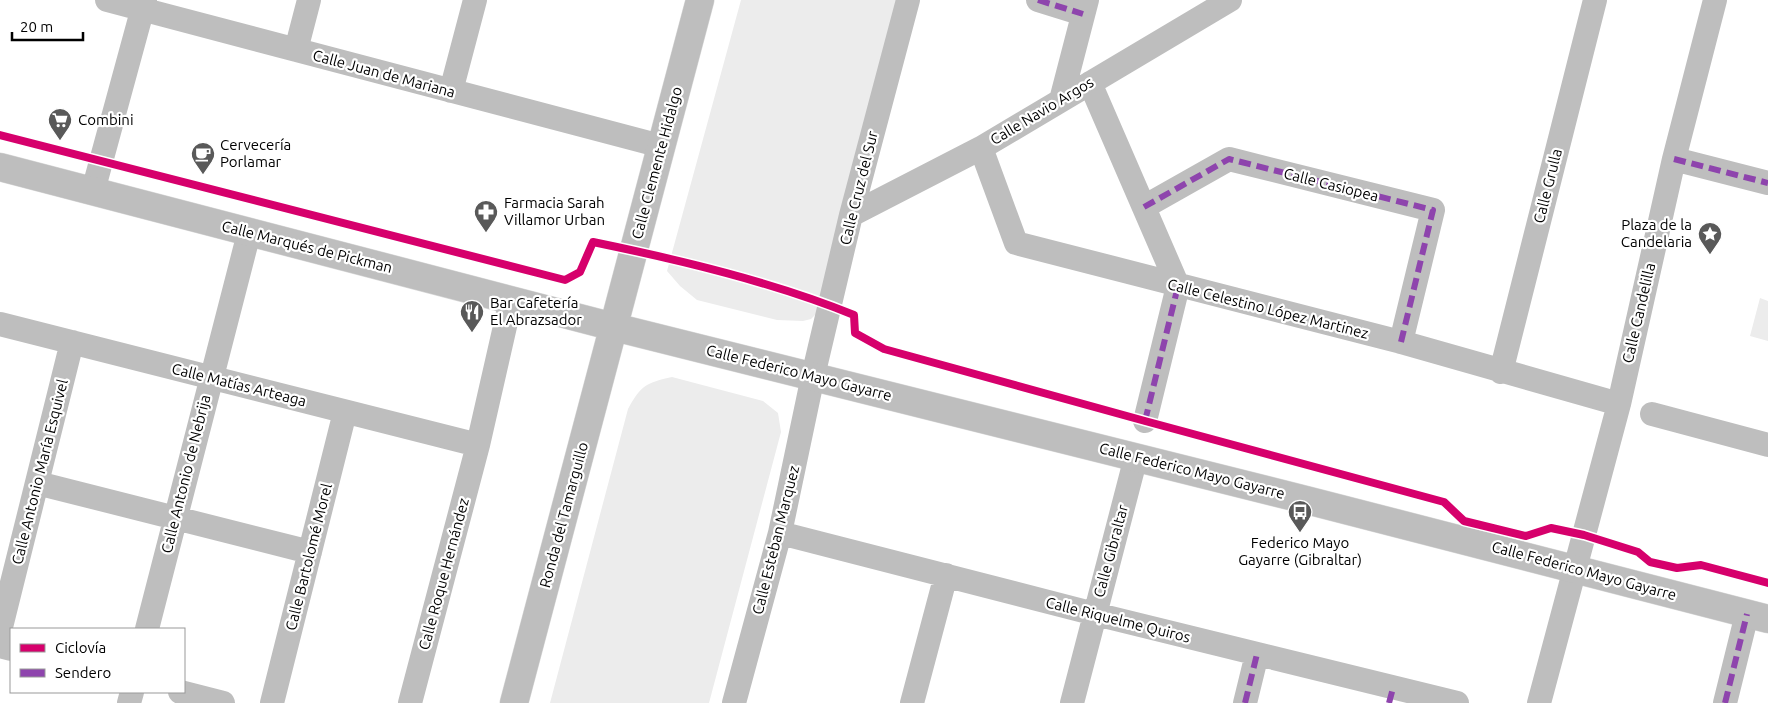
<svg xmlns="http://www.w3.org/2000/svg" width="1768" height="703" font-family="Ubuntu,sans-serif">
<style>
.green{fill:#ececec}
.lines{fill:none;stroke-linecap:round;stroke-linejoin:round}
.major-casing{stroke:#dbdbdb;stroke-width:29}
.minor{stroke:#bebebe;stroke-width:24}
.major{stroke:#bebebe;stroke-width:28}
.quiet{stroke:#8e44ad;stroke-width:6;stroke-dasharray:12 6;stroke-linecap:butt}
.cycleway-casing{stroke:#fff;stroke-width:11}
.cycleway{stroke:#d6006c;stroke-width:8}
.labels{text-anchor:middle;stroke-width:4.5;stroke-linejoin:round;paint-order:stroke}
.street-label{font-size:15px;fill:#000;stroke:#fff}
.poi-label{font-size:15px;fill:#000;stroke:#fff;text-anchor:start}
</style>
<rect width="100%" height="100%" fill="#fff"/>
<path class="green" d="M741,0H900L819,311L811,319L803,321L777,320L697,300L680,286L667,271Z
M1760,298L1768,301V341L1750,336Z
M672,377L763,401L778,413L781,432L709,703H550L628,409C641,385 646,383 672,377Z"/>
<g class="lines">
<g class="major-casing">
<path id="major" d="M0,167L614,327L1310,501L1768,619
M514,703L700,0"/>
</g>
<path class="minor" d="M107,0L661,146
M1038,0L1083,14
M296,50L309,0
M1090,83L1178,286L1145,421
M451,91L475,0
M1061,100L1087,0
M981,148L1016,243L1401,342L1619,404
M1674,159L1768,183
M93,191L145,0
M1144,207L1229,159L1433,210L1401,342
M851,215L981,148L1230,0
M0,324L478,445
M1501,372L1595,0
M1652,414L1768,445
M37,483L310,552
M780,533L1095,614L1457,703
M147,629L249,233
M0,631L72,342
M0,646L11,649
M180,692L223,703
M129,703L132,692
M272,703L345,412
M410,703L478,445L511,300
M734,703L780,533L813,376L851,215L908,0
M912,703L946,575
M1072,703L1136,457
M1245,703L1257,654
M1539,703L1619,404L1674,159L1715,0
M1725,703L1747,614"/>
<use href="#major" class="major"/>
<path class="quiet" d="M1038,0L1083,14
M1674,159L1768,183
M1144,207L1229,159L1433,210L1401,342
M1145,421L1178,286
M1245,703L1257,654
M1389,703L1393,688
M1725,703L1747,614"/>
<g class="cycleway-casing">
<path id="cycleway" d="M0,135L565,280L580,272L593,242C680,260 773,282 854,315L855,333L884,349L1145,421L1444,502L1464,521L1526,536L1551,528L1584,535L1638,552L1650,562L1677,568L1701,565L1768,583"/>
</g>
<use href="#cycleway" class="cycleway"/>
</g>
<defs>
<g id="supermarket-pin" transform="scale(1.25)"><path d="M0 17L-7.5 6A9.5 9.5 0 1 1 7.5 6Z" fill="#595959" stroke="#fff"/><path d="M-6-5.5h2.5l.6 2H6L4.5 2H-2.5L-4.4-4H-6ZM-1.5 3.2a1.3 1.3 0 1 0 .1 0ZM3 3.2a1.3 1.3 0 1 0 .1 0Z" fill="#fff"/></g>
<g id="cafe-pin" transform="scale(1.25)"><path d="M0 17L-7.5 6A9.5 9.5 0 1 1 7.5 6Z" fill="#595959" stroke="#fff"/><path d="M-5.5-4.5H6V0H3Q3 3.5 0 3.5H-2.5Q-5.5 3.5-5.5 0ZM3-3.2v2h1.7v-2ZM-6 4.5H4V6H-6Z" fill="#fff"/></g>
<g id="pharmacy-pin" transform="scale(1.25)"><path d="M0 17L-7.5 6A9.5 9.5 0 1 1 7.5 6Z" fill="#595959" stroke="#fff"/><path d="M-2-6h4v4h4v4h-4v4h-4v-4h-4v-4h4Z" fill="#fff"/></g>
<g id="sight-pin" transform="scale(1.25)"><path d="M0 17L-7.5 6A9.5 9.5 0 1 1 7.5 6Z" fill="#595959" stroke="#fff"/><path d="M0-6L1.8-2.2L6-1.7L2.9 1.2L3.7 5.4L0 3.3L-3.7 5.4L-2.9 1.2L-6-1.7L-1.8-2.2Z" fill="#fff"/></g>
<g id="restaurant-pin" transform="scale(1.25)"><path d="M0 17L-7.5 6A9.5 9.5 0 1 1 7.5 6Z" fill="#595959" stroke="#fff"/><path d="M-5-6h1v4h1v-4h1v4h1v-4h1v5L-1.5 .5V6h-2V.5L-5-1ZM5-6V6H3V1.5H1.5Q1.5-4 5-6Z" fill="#fff"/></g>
<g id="bus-pin" transform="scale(1.25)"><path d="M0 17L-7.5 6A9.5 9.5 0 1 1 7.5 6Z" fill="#595959" stroke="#fff"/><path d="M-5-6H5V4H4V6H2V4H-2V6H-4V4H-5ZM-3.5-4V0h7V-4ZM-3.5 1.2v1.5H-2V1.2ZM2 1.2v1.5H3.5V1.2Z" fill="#fff"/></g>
</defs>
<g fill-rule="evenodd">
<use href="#supermarket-pin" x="60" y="120"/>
<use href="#cafe-pin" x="203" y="154"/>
<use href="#pharmacy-pin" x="486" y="212"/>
<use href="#sight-pin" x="1710" y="234"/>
<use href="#restaurant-pin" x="472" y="312"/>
<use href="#bus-pin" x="1300" y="512"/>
</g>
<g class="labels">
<g class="street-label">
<text transform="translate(384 74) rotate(15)" y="5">Calle Juan de Mariana</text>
<text transform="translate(1042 111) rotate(-31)" y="5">Calle Navio Argos</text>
<text transform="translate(657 163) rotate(-75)" y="5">Calle Clemente Hidalgo</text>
<text transform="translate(1331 185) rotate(14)" y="5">Calle Casiopea</text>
<text transform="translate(1548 186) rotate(-76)" y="5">Calle Grulla</text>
<text transform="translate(859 188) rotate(-76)" y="5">Calle Cruz del Sur</text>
<text transform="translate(307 247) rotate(14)" y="5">Calle Marqués de Pickman</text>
<text transform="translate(1268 309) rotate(14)" y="5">Calle Celestino López Martinez</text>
<text transform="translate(1639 313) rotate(-77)" y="5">Calle Candelilla</text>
<text transform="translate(799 373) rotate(14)" y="5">Calle Federico Mayo Gayarre</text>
<text transform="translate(239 385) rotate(14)" y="5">Calle Matías Arteaga</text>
<text transform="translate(1192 471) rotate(14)" y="5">Calle Federico Mayo Gayarre</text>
<text transform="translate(40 472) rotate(-76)" y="5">Calle Antonio María Esquivel</text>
<text transform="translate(186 474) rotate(-76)" y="5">Calle Antonio de Nebrija</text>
<text transform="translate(564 515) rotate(-75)" y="5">Ronda del Tamarguillo</text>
<text transform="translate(776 540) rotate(-76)" y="5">Calle Esteban Marquez</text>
<text transform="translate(1111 551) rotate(-75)" y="5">Calle Gibraltar</text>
<text transform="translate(309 557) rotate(-76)" y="5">Calle Bartolomé Morel</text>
<text transform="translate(1584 571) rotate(15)" y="5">Calle Federico Mayo Gayarre</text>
<text transform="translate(444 574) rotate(-75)" y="5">Calle Roque Hernández</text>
<text transform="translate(1118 620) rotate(14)" y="5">Calle Riquelme Quiros</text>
</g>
<g class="poi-label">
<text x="78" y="125">Combini</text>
<text x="220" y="150">Cervecería<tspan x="220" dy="17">Porlamar</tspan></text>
<text x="504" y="208">Farmacia Sarah<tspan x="504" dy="17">Villamor Urban</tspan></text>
<text x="1692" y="230" text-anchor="end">Plaza de la<tspan x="1692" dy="17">Candelaria</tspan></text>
<text x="490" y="308">Bar Cafetería<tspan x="490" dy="17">El Abrazsador</tspan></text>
<text x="1300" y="548" text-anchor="middle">Federico Mayo<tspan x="1300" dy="17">Gayarre (Gibraltar)</tspan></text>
</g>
</g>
<rect x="10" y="628" width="175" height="65" fill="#ffffff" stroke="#999999"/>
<rect x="20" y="644" width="25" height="8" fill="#d6006c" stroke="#999999"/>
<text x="55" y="653" font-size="15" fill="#000000">Ciclovía</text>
<rect x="20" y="669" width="25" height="8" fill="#8e44ad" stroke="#999999"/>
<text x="55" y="678" font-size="15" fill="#000000">Sendero</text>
<path d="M12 32v8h71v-8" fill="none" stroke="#000000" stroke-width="2.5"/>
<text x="20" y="32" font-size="15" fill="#000000" stroke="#ffffff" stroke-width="4" paint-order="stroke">20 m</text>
</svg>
